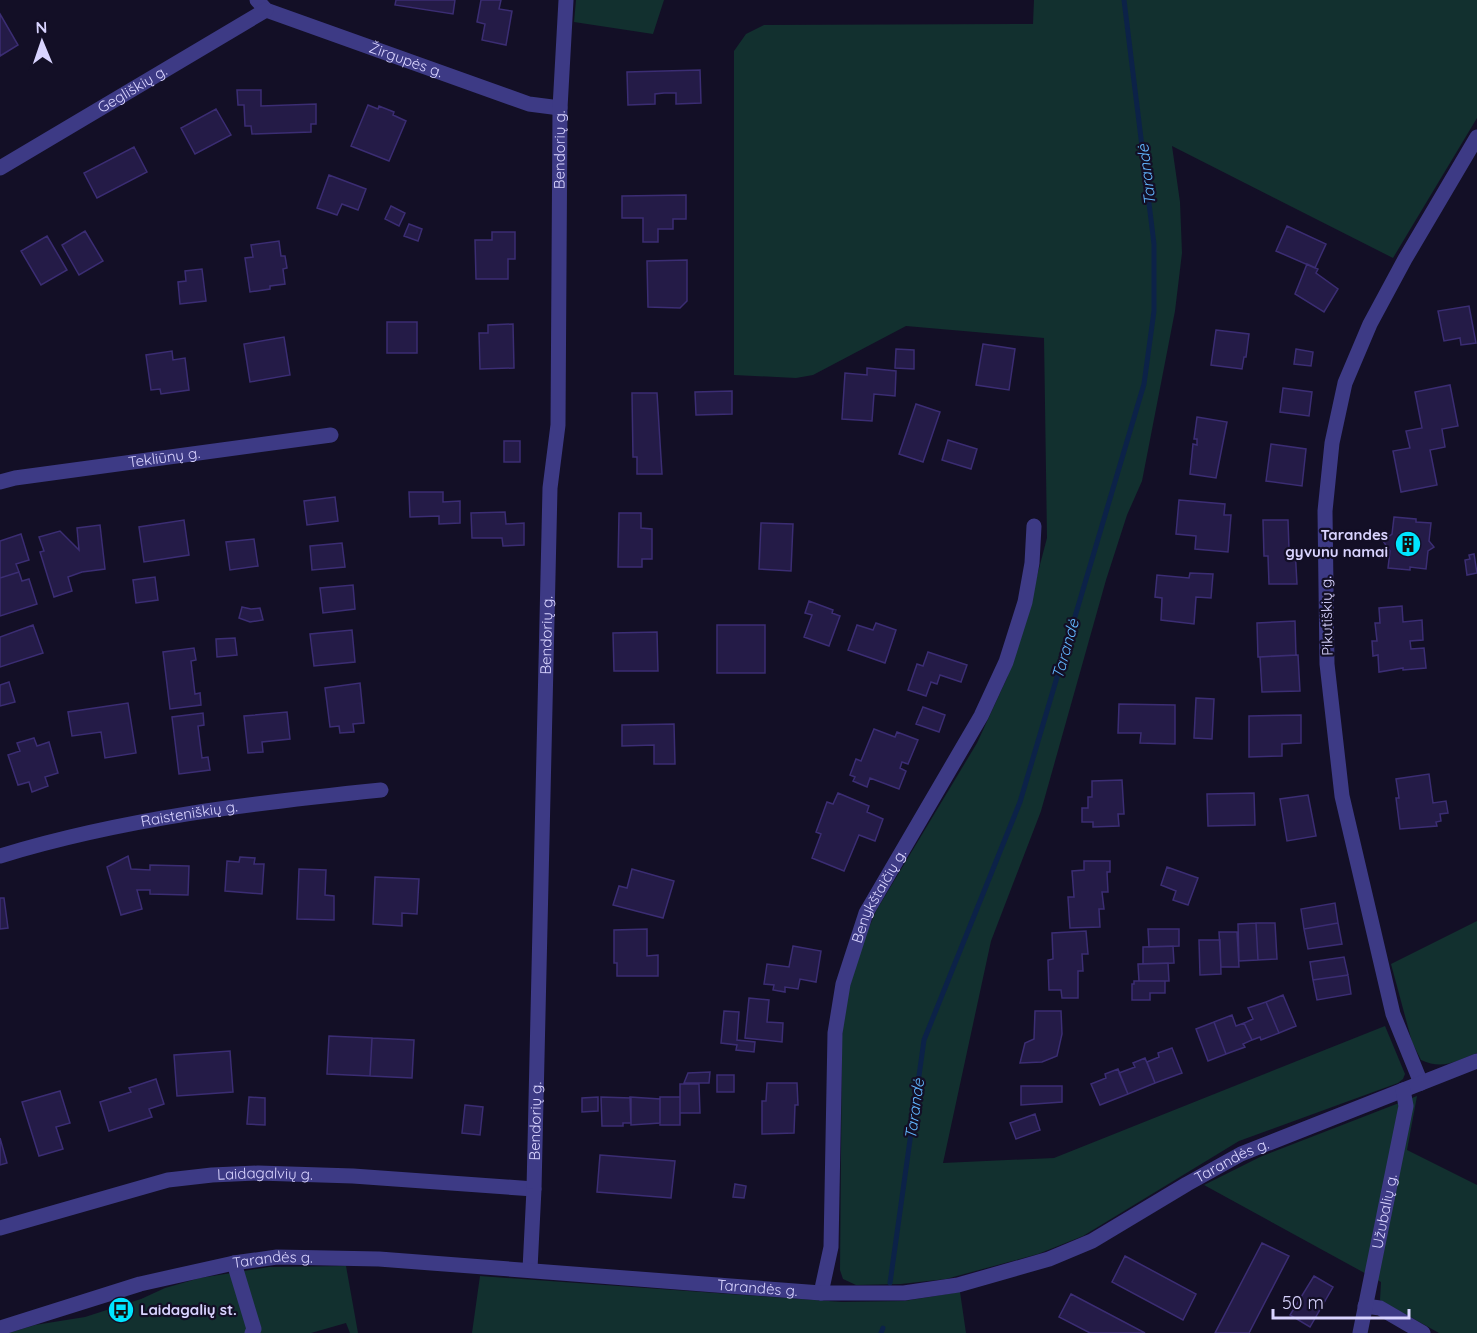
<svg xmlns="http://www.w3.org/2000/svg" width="1477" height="1333" font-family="Quicksand,sans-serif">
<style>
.green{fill:#12302f}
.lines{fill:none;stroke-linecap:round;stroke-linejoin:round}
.stream{stroke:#0c2248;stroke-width:5}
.building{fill:#241b47;stroke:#3b2d73;stroke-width:1.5}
.minor{stroke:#3d3a85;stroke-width:15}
.labels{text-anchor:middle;stroke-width:4.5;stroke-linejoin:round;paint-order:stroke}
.street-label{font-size:15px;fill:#d9d4ff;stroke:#130f26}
.poi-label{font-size:15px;font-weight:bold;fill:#d9d4ff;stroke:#130f26;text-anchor:end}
.water-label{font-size:16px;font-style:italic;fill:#62b6ff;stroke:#130f26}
</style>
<rect width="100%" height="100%" fill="#130f26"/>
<path class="green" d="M576,0H664L653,34L574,22Z
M1034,0H1477V118L1393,258L1172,146L1180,202L1182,253L1175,311L1142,481L1127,515L1106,580L1041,811L991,941L943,1163L1054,1158L1385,1026L1405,1074L1403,1079L1398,1083L1239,1141L1083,1236L1038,1254L946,1279L901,1284L856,1285L843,1279L840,1270L842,1036L845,999L856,959L876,911L977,743L1007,678L1032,595L1047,538L1044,338L906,326L813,375L796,378L734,375V51L746,34L764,25L1033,24Z
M1477,921V1053C1456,1061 1443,1070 1421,1060L1412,1042L1391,964Z
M1417,1096L1407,1150L1477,1185V1333H1439L1380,1300L1381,1282L1204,1185L1260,1157Z
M346,1266L358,1333H350L346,1323L311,1333H9L35,1325L85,1317L141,1299L165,1288L200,1278L269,1267Z
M480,1276L842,1302L904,1301L960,1292L966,1333H472Z"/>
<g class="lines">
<path class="stream" d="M890,1283L924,1040L1020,802L1144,384L1154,311V244L1124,0
M881,1333L883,1328"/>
</g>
<path class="building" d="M396,0H455L453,14L395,5Z
M481,0H501L499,9L512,11L506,45L482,40L485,24L477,22Z
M0,14L18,45L0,56Z
M700,70L701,103L676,104V93H664L655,94V104L628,105L627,72Z
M237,90H261V106L316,104V124H311V132L252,134L251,126H245L244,105H238Z
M368,105L378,109L379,106L394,112L393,115L406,121L389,161L351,146Z
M216,109L231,135L195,154L181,128Z
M134,147L147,172L97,198L84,173Z
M329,175L366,189L358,210L342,204L337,215L317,208Z
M686,195V219H673V229H658V242H643V218H622V196Z
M391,206L405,213L399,226L385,219Z
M409,224L422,229L418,241L404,236Z
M1287,226L1326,244L1315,268L1276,251Z
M85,231L103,261L79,275L62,245Z
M492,232H515V259H508V279H476L475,240H492Z
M47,236L67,270L41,285L21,251Z
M279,241L281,256H285L287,268L283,269L285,284L270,286V289L250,292L245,258L253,257L251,245Z
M687,260V301L680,308L648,307L647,261Z
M1307,264L1318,269L1316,273L1338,289L1324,312L1295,294Z
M202,269L206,301L180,304L178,282L186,281L185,271Z
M1469,306L1476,343L1461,345L1460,338L1444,341L1438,311Z
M387,322H417V353H387Z
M513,324L514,368L480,369L479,333H488V325Z
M1216,330L1249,334L1246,357H1244L1242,369L1211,365Z
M284,337L290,375L250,382L244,344Z
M983,344L1015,349L1009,390L976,385Z
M896,349L914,350V369L895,368Z
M1296,349L1313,352L1311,366L1294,364Z
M172,351L173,360L185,358L189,390L161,394L160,389L151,390L146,355Z
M867,368L896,371L895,396L874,394L872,421L842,419L845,373L867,375Z
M1450,385L1458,426L1442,429L1445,447L1430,450L1437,485L1401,492L1393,451L1410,448L1406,431L1422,428L1415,392Z
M1283,388L1312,392L1309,416L1280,412Z
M732,391V414L696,415L695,392Z
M632,393H657L662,474H637V457H633Z
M916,404L940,412L923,462L899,454Z
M1197,417L1227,422L1216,478L1190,474L1193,444L1197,445V439H1194Z
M948,440L977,449L971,469L942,460Z
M504,441H520V462H504Z
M1271,444L1306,449L1302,486L1266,481Z
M409,492H443V502L460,501V523L439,524V516L410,517Z
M335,497L338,521L307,525L304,501Z
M1179,500L1225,504L1224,515H1231L1228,552L1195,549L1196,536L1176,534Z
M505,512L506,524L524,523V545L503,546L502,538H472L471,513Z
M619,513H641V528L652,529V559H642V567H618Z
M1394,517L1416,519V522L1431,523L1429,541L1434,547L1428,551L1426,569L1410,567V570L1388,568L1390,551L1383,541L1392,534Z
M184,520L189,555L144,562L139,527Z
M1263,520H1288L1289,549L1295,548L1297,584H1269L1268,556H1264Z
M761,523L793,524L791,571L759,569Z
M100,525L105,569L82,572L68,577L72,591L54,597L40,552L44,551L39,537L60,531L79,550L77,528Z
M21,534L29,560L16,564L19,572L0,578V541Z
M254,539L258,566L230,570L226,542Z
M342,543L345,567L312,570L310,546Z
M1474,554L1477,573L1467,575L1465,560L1470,559L1469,555Z
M19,572L22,581L29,579L37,604L0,616V578Z
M1190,573L1213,574L1211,598L1196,597L1194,624L1161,620L1162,598L1155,597L1157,575L1189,578Z
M155,577L158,600L136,603L133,580Z
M353,585L355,609L323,613L320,588Z
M809,601L833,610L832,613L840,616L829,646L804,637L812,615L805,613Z
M1402,606L1403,622L1422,620L1423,640L1410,641L1411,649L1424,648L1426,668L1403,670V668L1379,672L1378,655L1373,656L1372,641H1377L1375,623H1380L1379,608Z
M242,607L251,609L260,608L263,620L250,622L239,618Z
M1295,621L1296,655L1258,657L1257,623Z
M876,623L896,630L885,663L848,650L857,625L873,630Z
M33,625L43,653L0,667V637Z
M717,625H765V673H717Z
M352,630L355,662L314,666L310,634Z
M657,632L658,671H614L613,633Z
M235,638L237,655L217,657L216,639Z
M194,648L196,660L191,661L195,694L200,693L201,705L170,709L163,652Z
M928,652L967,665L961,682L940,675L937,684L931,682L926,696L908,690L917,664L923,666Z
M1298,655L1300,691L1262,692L1260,657Z
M9,682L15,702L0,706V685Z
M360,683L364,723L353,724L354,732L340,733L339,726L330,727L325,688Z
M1196,698L1214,699L1212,739L1194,738Z
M128,703L136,753L105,758L101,732L72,736L68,712Z
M1119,704L1175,705V744L1140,743L1141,733H1118Z
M923,707L945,715L939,732L916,724Z
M287,712L290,739L262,742L263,752L248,753L244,716Z
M203,713L204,725L198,726L202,758L208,757L210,770L179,774L172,717Z
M1301,715V743L1282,744V756L1249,757V716Z
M674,724L675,764H654V745L622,746V725Z
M874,729L895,737L897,732L918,740L908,764L902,762L900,768L906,771L899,789L870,778L867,787L853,781L855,777L850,775L856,759L861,761Z
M34,738L37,746L49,742L58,773L45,777L48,786L32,792L29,782L18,785L8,755L20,751L17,743Z
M1429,774L1433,803L1446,801L1448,813L1440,814L1441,821L1436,822L1437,826L1400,829L1396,798H1399L1396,779Z
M1122,780L1124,814H1118L1119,826L1093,827V822H1082V808H1088V797H1092V781Z
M838,793L869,806L867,812L883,819L875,841L859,835L844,871L812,858L821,834L816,832L827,802L833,804Z
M1254,793L1255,825L1208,826L1207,794Z
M1308,795L1316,836L1287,841L1280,799Z
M128,856L131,869L150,870V865L189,866L188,895L150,894V890H137L142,909L121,915L107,867Z
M240,857L255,858L254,864H264L262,894L225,891L227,861L239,862Z
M1084,861H1110V872H1107L1108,892H1102L1104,909H1099L1100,927L1070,928L1068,897H1074L1072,871L1084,870Z
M1167,867L1198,878L1188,905L1173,900L1176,891L1161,885Z
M299,869L326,870L325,895L334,896V920L297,919Z
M632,869L674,881L663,918L613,905L619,886L627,888Z
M375,877L419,879L417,914L402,913V926L373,924Z
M0,898H4L8,928L0,929Z
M1335,903L1338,923L1304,929L1301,909Z
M1256,923L1258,960L1239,961L1238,924Z
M1256,923H1275L1277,959L1258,960Z
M1338,923L1342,944L1308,949L1304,929Z
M647,929V956L658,955V976H617V963H614V930Z
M1148,929H1179V946L1149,947Z
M1086,931L1088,954H1082L1083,971H1078V998H1062L1061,990H1049L1048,960L1053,959L1052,933Z
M1219,932H1237L1239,967H1221Z
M1199,940H1220L1221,974L1200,975Z
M793,946L821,951L816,982L800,979L798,989L785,987V992L773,990L774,985L764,984L767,964L789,967Z
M1173,946L1174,963L1143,964V947Z
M1344,957L1348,975L1313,980L1310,962Z
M1168,963L1169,981H1139L1138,964Z
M1348,975L1351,994L1317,1000L1313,980Z
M1134,981H1165V993H1150V1000H1132V984H1134Z
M1283,995L1296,1026L1279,1033L1266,1002Z
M749,998L769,1000L767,1022L783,1023L782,1042L745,1038Z
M1266,1002L1279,1033L1261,1040L1260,1037L1252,1040L1244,1023L1253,1019L1248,1008Z
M724,1011L739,1012L737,1040L755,1042L754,1052L736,1050L737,1045L721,1043Z
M1035,1011H1061L1062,1034L1057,1056L1042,1062L1020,1063L1025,1043L1034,1039Z
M1232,1015L1236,1026L1244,1023L1252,1040L1243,1044L1245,1047L1226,1054L1214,1022Z
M1214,1022L1226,1054L1208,1061L1196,1029Z
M329,1036L372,1038L370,1076L327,1074Z
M372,1038L414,1040L412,1078L370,1076Z
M1172,1048L1182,1073L1155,1083L1147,1062L1159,1057L1158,1053Z
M230,1051L233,1092L177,1096L174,1055Z
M1145,1058L1155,1083L1128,1094L1119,1073L1135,1067L1133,1063Z
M1118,1069L1128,1094L1100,1105L1091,1084L1106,1078L1105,1074Z
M710,1072L709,1083H684L688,1073Z
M717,1075H734V1092H717Z
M156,1079L164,1104L149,1109L152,1117L109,1131L100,1102L131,1092L129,1088Z
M767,1083H797L798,1105H795L794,1133L762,1134V1101H766Z
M680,1084H699L700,1113H680Z
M1021,1086H1062V1102L1021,1105Z
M60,1091L70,1123L56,1127L63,1149L39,1156L22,1102Z
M249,1097L265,1098V1125L247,1124Z
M598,1097V1111L582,1112V1098Z
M601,1097L631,1098V1123H623V1126H602Z
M630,1097L660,1099V1123L631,1125Z
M660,1097H680V1125H660Z
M465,1105L483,1107L480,1135L462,1133Z
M1035,1114L1040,1130L1016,1139L1010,1123Z
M0,1138L7,1163L0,1165Z
M600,1155L675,1161L671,1198L597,1192Z
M735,1184L746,1186L744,1198L733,1197Z
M1262,1243L1289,1256L1249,1333H1215Z
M1125,1256L1196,1294L1183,1320L1112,1282Z
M1314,1276L1333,1287L1310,1327L1290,1315Z
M1071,1294L1145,1333H1090L1059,1317Z"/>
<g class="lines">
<g class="minor">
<path id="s1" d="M257,0L266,10L529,104L560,108"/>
<path id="s2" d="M0,168L266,10"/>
<path id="s3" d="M0,482L15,478L331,435"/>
<path id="s4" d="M0,856C124,818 253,803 381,790"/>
<path d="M1421,1083L1393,1014L1342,796L1327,664L1325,511L1332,443L1345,383L1370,324L1405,259L1477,137"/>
<path id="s5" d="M0,1228L168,1180L212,1175L258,1173L353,1176L534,1189"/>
<path d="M234,1263L254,1329L252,1333"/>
<path id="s6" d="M530,1269L534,1189L550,488L558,425L560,108L566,0"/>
<path id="s7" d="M821,1293L831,1247L835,1033L843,984L866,913L981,716L1006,662L1025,602L1032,563L1034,526"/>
<path d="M1365,1306L1380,1308L1423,1333"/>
<path id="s8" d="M0,1328L140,1284L234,1263L277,1257L379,1259L821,1293H904L958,1285L1049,1259L1092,1241L1187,1184L1241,1154L1477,1061"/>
<path id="s9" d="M1360,1333L1406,1106L1403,1090"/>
</g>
</g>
<defs>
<g id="building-disc" transform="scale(1.35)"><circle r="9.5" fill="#00e5ff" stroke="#130f26"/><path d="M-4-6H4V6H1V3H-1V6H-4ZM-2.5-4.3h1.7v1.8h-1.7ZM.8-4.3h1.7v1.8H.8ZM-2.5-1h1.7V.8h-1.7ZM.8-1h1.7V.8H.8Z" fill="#111"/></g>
<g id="bus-disc" transform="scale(1.35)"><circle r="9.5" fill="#00e5ff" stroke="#130f26"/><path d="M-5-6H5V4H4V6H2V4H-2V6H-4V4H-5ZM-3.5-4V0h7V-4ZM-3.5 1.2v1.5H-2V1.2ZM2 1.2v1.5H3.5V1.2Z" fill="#111"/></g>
</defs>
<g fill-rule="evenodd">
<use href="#building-disc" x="1408" y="544"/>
<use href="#bus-disc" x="121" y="1310"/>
</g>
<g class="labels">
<g class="street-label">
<text dy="5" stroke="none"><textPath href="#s1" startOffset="162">Žirgupės g.</textPath></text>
<text dy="5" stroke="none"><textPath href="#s2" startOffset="154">Gegliškių g.</textPath></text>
<text dy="5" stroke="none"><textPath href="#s6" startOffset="1120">Bendorių g.</textPath></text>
<text dy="5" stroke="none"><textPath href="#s3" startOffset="166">Tekliūnų g.</textPath></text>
<text transform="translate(1327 616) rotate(-91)" y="5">Pikutiškių g.</text>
<text dy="5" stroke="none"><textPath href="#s6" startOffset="634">Bendorių g.</textPath></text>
<text dy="5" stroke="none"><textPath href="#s4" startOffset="194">Raisteniškių g.</textPath></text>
<text dy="5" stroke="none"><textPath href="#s7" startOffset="406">Benykštaičių g.</textPath></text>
<text dy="5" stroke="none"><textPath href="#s6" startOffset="148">Bendorių g.</textPath></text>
<text dy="5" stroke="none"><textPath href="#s8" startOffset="1272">Tarandės g.</textPath></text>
<text dy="5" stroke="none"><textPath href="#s5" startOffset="272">Laidagalvių g.</textPath></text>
<text dy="5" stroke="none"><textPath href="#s9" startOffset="124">Užubalių g.</textPath></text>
<text dy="5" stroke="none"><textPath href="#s8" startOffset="282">Tarandės g.</textPath></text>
<text dy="5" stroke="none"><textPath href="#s8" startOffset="768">Tarandės g.</textPath></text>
</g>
<g class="poi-label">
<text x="1388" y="540">Tarandes<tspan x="1388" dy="17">gyvunu namai</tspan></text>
<text x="140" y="1315" text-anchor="start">Laidagalių st.</text>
</g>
<g class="water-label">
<text transform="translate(1146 175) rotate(-97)" y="6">Tarandė</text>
<text transform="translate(1065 649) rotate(-74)" y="6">Tarandė</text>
<text transform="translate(914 1109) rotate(-82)" y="6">Tarandė</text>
</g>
</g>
<g transform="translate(42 42) rotate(358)" stroke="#130f26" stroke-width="4.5" paint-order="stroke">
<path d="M0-4.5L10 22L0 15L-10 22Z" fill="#d9d4ff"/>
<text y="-9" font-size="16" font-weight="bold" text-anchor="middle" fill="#d9d4ff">N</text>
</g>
<path d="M1273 1309v9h136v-9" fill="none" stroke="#d9d4ff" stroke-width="3"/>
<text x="1282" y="1309" font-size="18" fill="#d9d4ff" stroke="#130f26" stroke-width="4.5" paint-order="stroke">50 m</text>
</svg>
